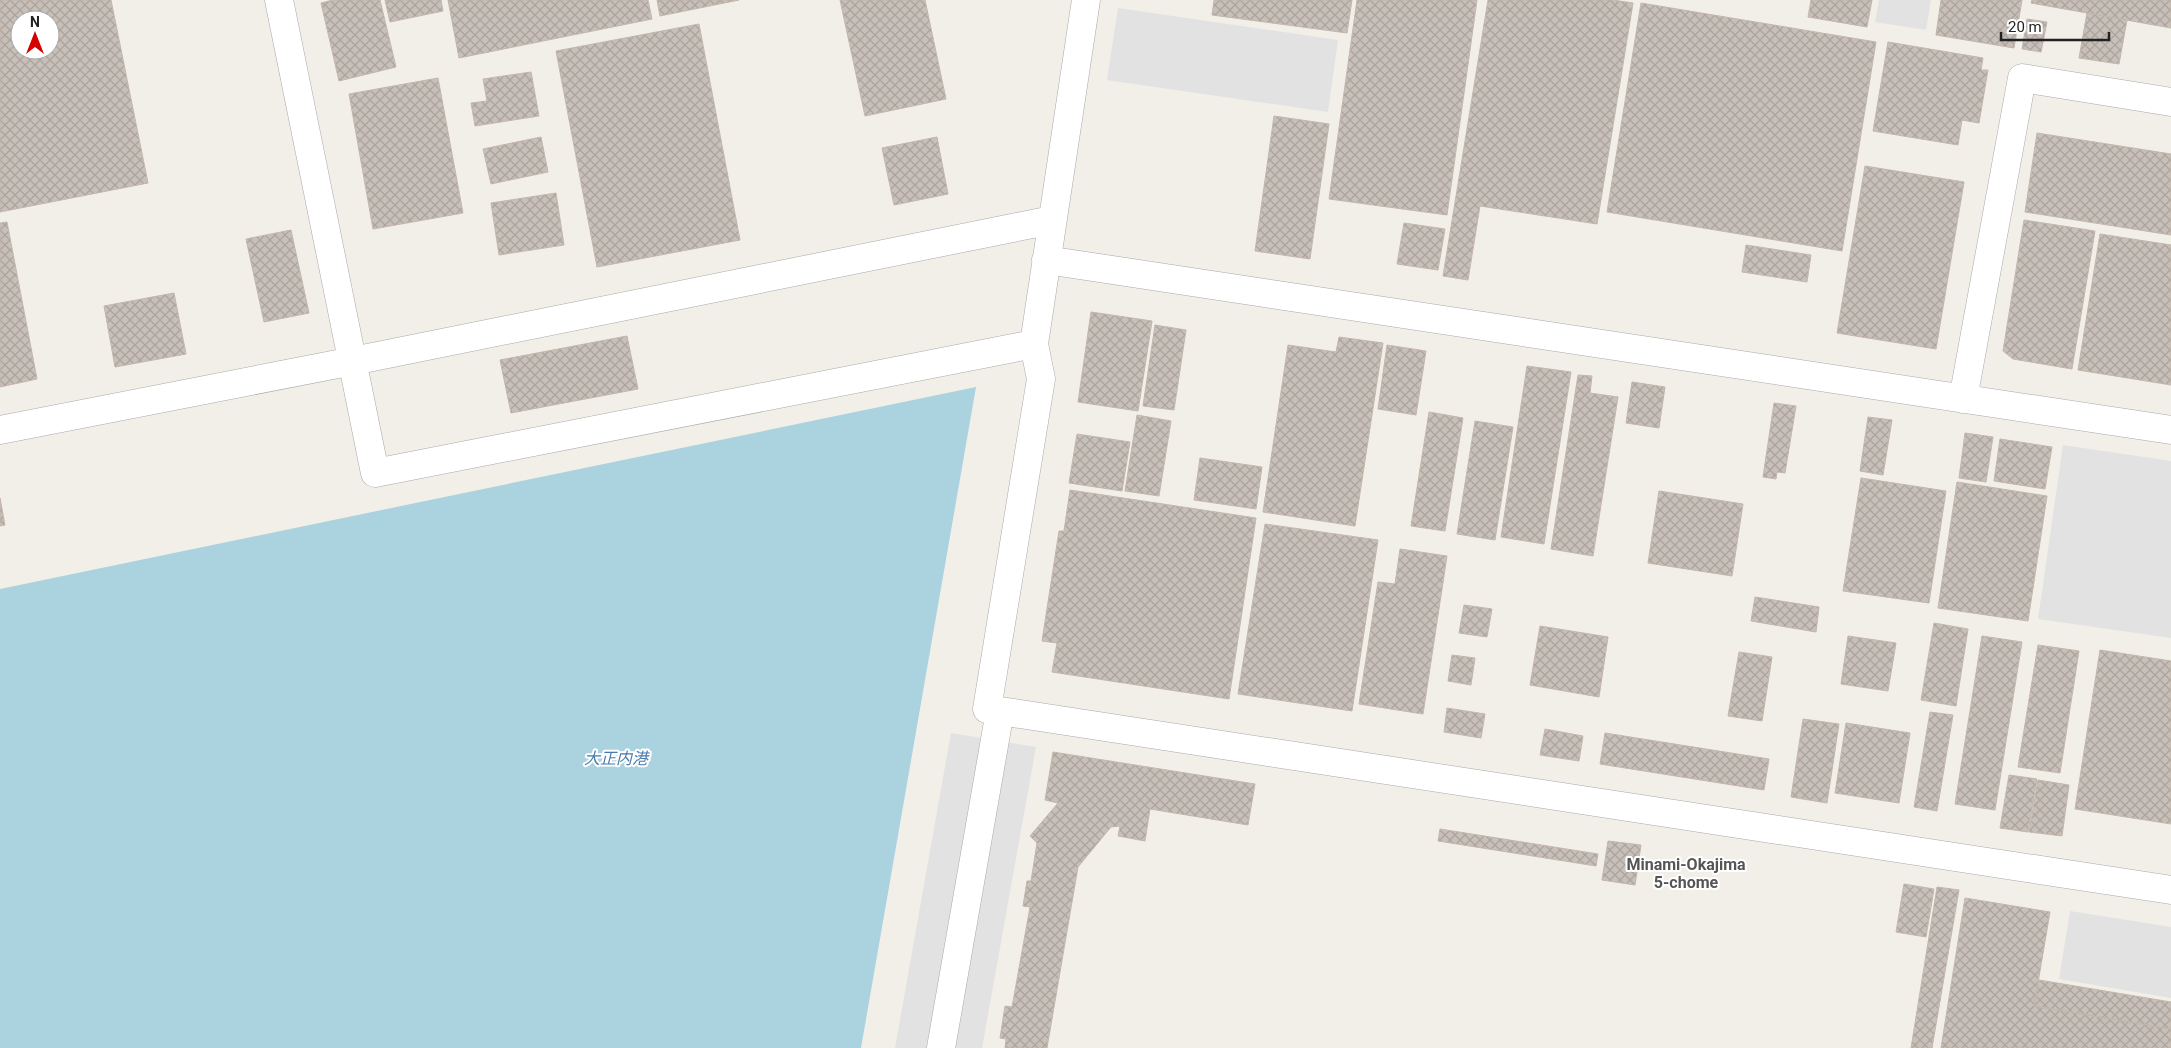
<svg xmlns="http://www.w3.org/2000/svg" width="2171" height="1048" font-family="Roboto,'Noto Sans JP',sans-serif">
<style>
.parking{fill:#e2e2e2}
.water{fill:#aad3df}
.building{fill:url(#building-cross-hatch);stroke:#c4b6ab;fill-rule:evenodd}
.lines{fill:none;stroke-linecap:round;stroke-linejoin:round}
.minor-casing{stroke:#a9a9a9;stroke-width:29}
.minor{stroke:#fff;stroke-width:28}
.labels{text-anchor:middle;stroke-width:4;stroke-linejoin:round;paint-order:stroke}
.water-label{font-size:16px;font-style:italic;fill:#4a7aab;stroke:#fff}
.neighbourhood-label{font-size:16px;font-weight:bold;fill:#555;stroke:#fff}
</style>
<defs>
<pattern id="building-cross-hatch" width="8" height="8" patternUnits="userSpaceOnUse" patternTransform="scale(1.25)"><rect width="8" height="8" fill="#c7bfb8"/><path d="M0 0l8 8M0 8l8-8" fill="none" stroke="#aba49e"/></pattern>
</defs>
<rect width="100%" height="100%" fill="#f2efe9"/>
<path class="parking" d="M1879,0H1931L1926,30L1875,22Z
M1118,8L1338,40L1328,112L1107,80Z
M2063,445L2171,461V638L2038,619Z
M951,733L1036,747L982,1048H895Z
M2070,911L2171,927V998L2059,979Z"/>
<path class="water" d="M976,387L861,1048H0V589Z"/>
<path class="building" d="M0,0H111L148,183L0,212ZM20,20H50V50H20Z
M333,0H380L396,67L339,81L321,3Z
M385,0H441L443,11L390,22Z
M448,0H648L652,19L459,58Z
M657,0H739L660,16Z
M840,0H925L946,99L865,116Z
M1214,0H1352L1347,33L1212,15Z
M1357,0H1477L1447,215L1329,199Z
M1488,0H1613L1633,3L1597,224L1480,206L1468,280L1443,276Z
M1811,0H1872L1867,27L1808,17Z
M1941,0H2022L2014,48L1936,35Z
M2032,0H2171V28L2031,3Z
M1641,3L1876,42L1842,251L1607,212Z
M2087,13L2127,20L2119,64L2079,58Z
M2027,19L2047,22L2041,52L2022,49Z
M699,24L740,240L597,267L556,51Z
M1888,42L1983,58L1981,70H1988L1979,123L1962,120L1958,145L1873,131Z
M531,72L539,116L475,126L471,103L487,101L483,79Z
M438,78L463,213L373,229L349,94Z
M1274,116L1329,124L1310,259L1255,251Z
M2037,133L2171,154V235L2025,212Z
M541,137L548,172L491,184L483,149Z
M937,137L948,194L894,205L882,148Z
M1865,166L1964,182L1936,349L1837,333Z
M556,193L564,245L499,255L491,203Z
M2024,220L2095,231L2072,369L2013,359L2003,351Z
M7,222L37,379L0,387V223Z
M1404,223L1445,229L1438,270L1397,264Z
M291,230L309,313L264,322L246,239Z
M2100,234L2171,245V385L2078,370Z
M1746,245L1811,255L1807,282L1742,272Z
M174,293L186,354L115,367L104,306Z
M1091,312L1152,321L1138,411L1078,402Z
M1155,325L1186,330L1174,410L1143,406Z
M627,336L638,389L511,413L500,360Z
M1339,337L1383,343L1355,526L1263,512L1288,345L1336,352Z
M1387,345L1426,351L1416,415L1378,409Z
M1527,366L1571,372L1544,544L1501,537Z
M1578,375L1592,376L1590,393L1618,397L1593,556L1551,549Z
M1632,382L1665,387L1659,428L1626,423Z
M1774,403L1796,406L1785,473L1777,472L1776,479L1763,477Z
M1429,412L1463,418L1445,531L1411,526Z
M1137,415L1171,421L1159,496L1125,491Z
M1868,417L1892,420L1883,475L1860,471Z
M1475,421L1513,427L1495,540L1457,534Z
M1965,433L1993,437L1986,482L1959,478Z
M1077,434L1130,442L1122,491L1069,483Z
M2000,439L2052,447L2045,489L1994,481Z
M1200,458L1262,467L1256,509L1194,500Z
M1861,478L1946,491L1929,603L1843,591Z
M1957,482L2047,496L2028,621L1938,608Z
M1070,490L1256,518L1229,699L1052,672L1057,643L1042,641L1059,531H1064Z
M1659,491L1743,504L1732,576L1648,563Z
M0,498L5,525L0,526Z
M1265,524L1378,540L1352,711L1238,694Z
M1400,549L1447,556L1423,714L1359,704L1378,582L1395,584Z
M1755,597L1819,607L1816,632L1751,621Z
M1464,605L1492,609L1487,637L1459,633Z
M1934,623L1968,629L1956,706L1921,700Z
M1540,626L1608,637L1599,697L1530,685Z
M1848,636L1896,643L1888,691L1841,684Z
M1982,636L2022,642L1995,810L1955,804Z
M2038,645L2079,651L2060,773L2018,767Z
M2100,650L2171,661V824L2075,809Z
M1739,652L1772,657L1762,721L1728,716Z
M1452,655L1475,658L1471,685L1448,681Z
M1447,708L1485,714L1481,738L1444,732Z
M1930,712L1953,715L1937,811L1914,807Z
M1803,719L1839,724L1827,803L1791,797Z
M1846,723L1910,733L1899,803L1835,793Z
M1545,729L1583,736L1579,761L1540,755Z
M1605,733L1769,759L1764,790L1600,764Z
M1053,752L1255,784L1248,825L1150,809L1145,841L1118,836L1120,826L1111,827L1078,867L1047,1048H1005L1006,1039L1000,1038L1005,1006L1012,1007L1030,907L1023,906L1027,881H1031L1037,843L1030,836L1058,803L1045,800Z
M2009,775L2037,779L2028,832L2000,828Z
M2038,780L2069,785L2062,836L2029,832Z
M1440,829L1598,854L1596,866L1438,841Z
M1608,841L1641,845L1635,885L1602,880Z
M1904,884L1934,889L1926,937L1896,932Z
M1937,887L1959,890L1932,1048H1911Z
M1965,898L2050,912L2034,1006L2171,1029V1048H1941Z
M2039,980L2171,1002V1029L2034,1006Z"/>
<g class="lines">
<g class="minor-casing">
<path id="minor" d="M279,0L375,473L1034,344
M1086,0L1034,344L1041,379L987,709L2171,890
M1046,260L2171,430
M1963,399L2022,78L2171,102
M0,430L353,361L1052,220
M941,1048L1000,711"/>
</g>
<use href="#minor" class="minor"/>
</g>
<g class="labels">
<g class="water-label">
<text x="616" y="764">大正内港</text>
</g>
<g class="neighbourhood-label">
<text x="1686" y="870">Minami-Okajima<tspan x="1686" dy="18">5-chome</tspan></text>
</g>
</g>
<g transform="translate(35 35)"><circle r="24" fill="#ffffff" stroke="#a7a7a7"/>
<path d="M0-4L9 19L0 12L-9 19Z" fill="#d40000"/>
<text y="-8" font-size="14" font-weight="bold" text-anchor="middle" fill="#222222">N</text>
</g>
<path d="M2001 32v8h108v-8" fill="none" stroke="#222222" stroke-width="2.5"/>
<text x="2008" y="32" font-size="15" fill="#222222" stroke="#ffffff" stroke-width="4" paint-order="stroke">20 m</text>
</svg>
